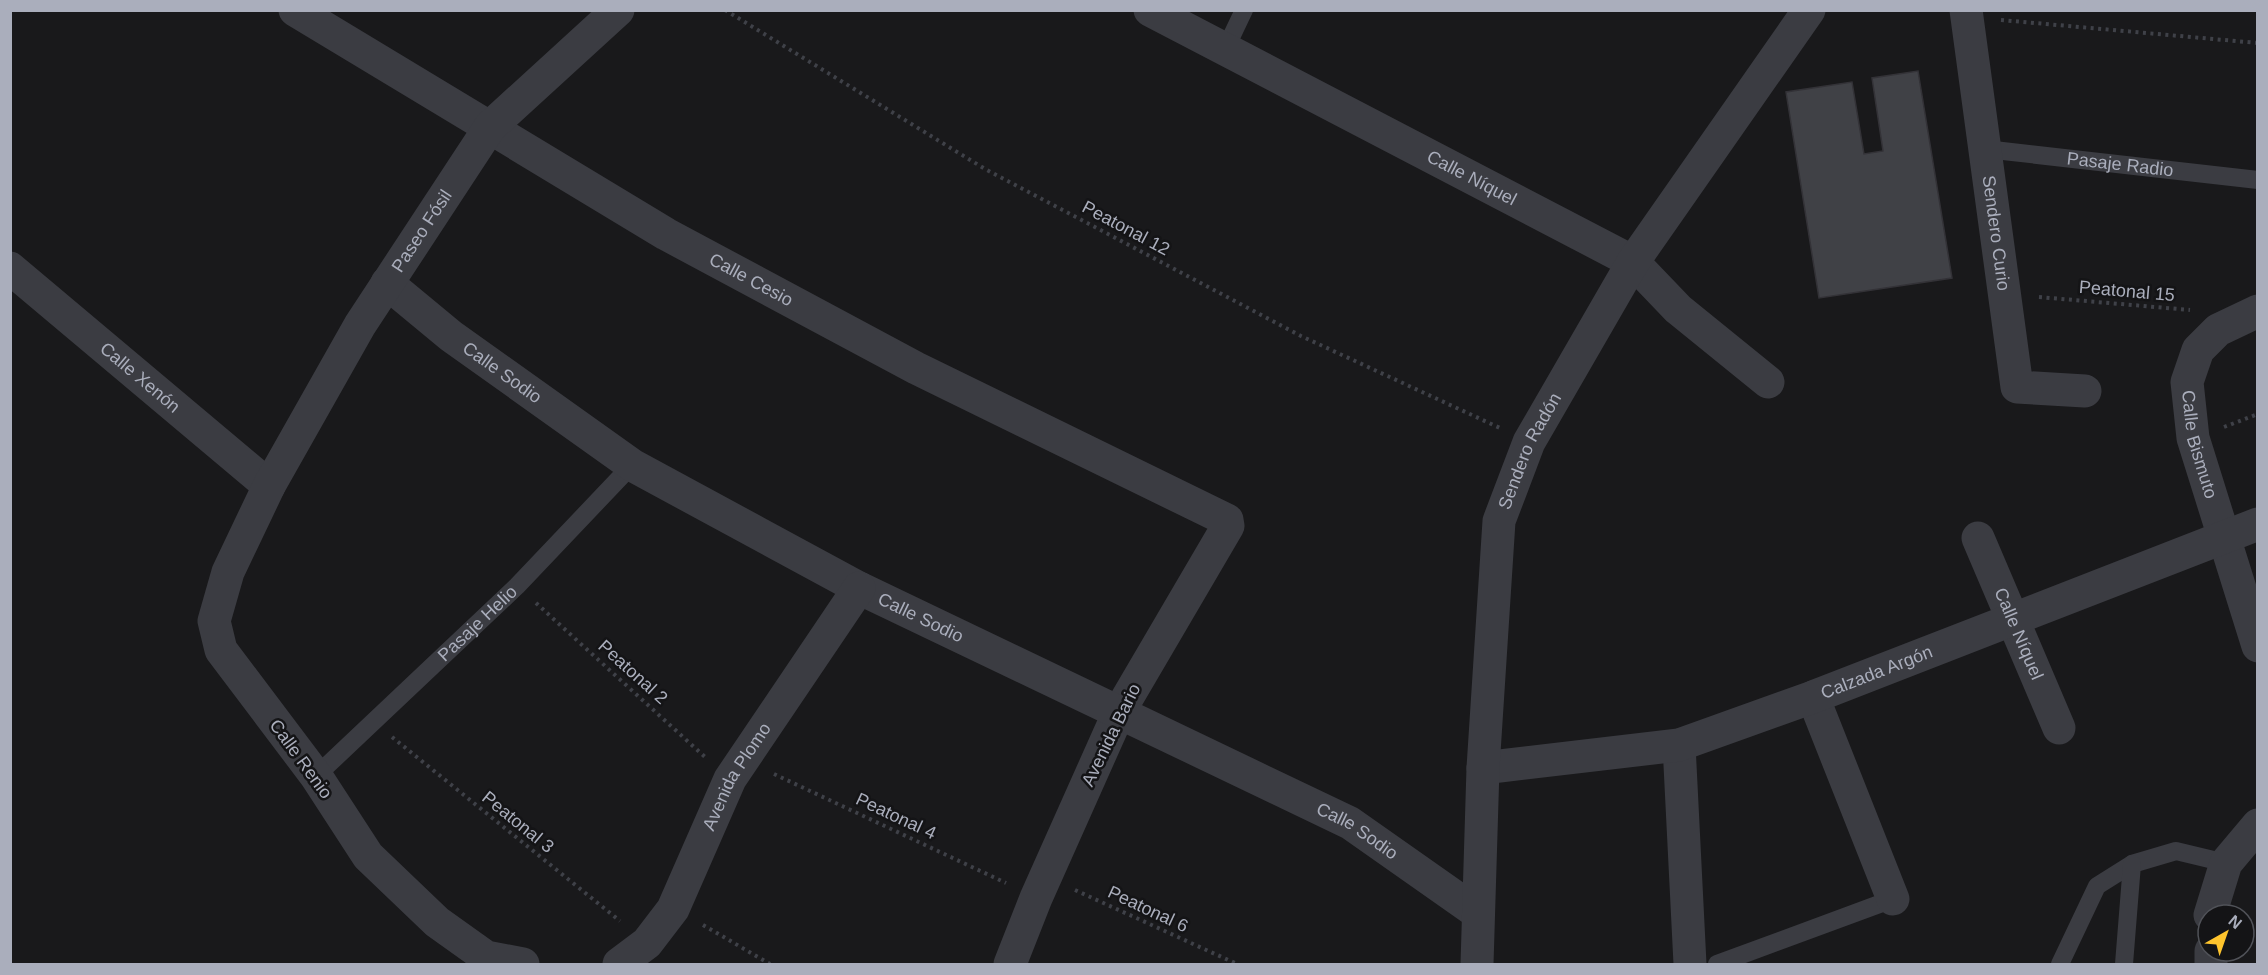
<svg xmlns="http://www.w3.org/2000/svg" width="2268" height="975" font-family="Helvetica,sans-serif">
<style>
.building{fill:#404146;stroke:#333237;stroke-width:1.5}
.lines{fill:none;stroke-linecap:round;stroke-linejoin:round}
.path{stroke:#3f4148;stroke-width:4;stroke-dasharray:3 4.5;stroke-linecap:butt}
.service{stroke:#3b3c42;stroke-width:18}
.minor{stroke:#3b3c42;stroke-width:33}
.labels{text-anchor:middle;stroke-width:5;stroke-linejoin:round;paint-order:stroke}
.street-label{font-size:18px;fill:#aaaebc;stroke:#141416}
</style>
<rect width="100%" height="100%" fill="#19191b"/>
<path class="building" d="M1918,71L1952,278L1819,298L1786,92L1852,82L1864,154L1883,151L1872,78Z"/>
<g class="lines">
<path class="path" d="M725,10L985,169L1301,336L1500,428
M2001,20L2258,43
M2039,297L2190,310
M2224,427L2258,414
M536,603L705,757
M392,737L620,921
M774,774L1006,883
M1075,890L1237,964
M703,925L770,964"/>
<g class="service">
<path d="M1225,50L1244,10"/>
<path id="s1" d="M1985,149L2258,180"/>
<path id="s2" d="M316,776L517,586L632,465"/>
<path d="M1717,964L1893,899"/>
<path d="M2060,964L2097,886L2132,864L2176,851L2226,863"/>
<path d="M2124,964L2132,864"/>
</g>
<g class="minor">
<path id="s3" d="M295,10L666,234L916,368L1227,520L1228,526L1119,712L1036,898L1010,964"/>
<path id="s4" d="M1150,10L1633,262L1678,309L1768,382"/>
<path id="s5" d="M1966,10L2017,387L2085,391"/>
<path id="s6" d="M10,268L269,486"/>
<path id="s7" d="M387,283L451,336L632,465L859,588L1350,823L1478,913"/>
<path id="s8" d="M2258,311L2218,330L2198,350L2187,382L2193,438L2258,646"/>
<path id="s9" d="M1978,538L2059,728"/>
<path d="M1813,697L1893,899"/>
<path d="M1679,745L1690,964"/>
<path id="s10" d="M1483,768L1679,745L1813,697L2258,524"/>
<path d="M2210,915L2226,863L2258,825"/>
<path d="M2211,951V964"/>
<path id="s11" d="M523,964L486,957L437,922L368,856L316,776L221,650L214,621L228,572L269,486L360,325L490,127L618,10"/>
<path id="s12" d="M619,964L647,943L673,909L730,779L859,588"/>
<path id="s13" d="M1477,964L1483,768L1499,521L1529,442L1633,262L1809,10"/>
</g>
</g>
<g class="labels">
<g class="street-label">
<text dy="6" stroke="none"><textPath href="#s1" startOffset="136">Pasaje Radio</textPath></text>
<text dy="6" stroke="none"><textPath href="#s4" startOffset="363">Calle Níquel</textPath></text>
<text transform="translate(1126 228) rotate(28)" y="6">Peatonal 12</text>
<text dy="6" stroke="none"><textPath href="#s11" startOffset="920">Paseo Fósil</textPath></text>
<text dy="6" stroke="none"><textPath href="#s5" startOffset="225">Sendero Curio</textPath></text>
<text dy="6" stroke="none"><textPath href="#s3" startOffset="530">Calle Cesio</textPath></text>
<text transform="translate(2127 291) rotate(5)" y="6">Peatonal 15</text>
<text dy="6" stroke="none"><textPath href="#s7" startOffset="146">Calle Sodio</textPath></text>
<text dy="6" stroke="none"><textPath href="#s6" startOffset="170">Calle Xenón</textPath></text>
<text dy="6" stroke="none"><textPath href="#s8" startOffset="170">Calle Bismuto</textPath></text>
<text dy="6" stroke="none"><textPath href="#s13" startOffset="520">Sendero Radón</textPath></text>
<text dy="6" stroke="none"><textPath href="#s7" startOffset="632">Calle Sodio</textPath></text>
<text dy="6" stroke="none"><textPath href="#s2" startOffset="222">Pasaje Helio</textPath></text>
<text dy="6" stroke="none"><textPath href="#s9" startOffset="104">Calle Níquel</textPath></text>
<text transform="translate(633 672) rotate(42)" y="6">Peatonal 2</text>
<text dy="6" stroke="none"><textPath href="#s10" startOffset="408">Calzada Argón</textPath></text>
<text transform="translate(1111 735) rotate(-64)" y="6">Avenida Bario</text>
<text transform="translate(301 759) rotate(54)" y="6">Calle Renio</text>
<text dy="6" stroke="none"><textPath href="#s12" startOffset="225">Avenida Plomo</textPath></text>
<text transform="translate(896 816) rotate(25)" y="6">Peatonal 4</text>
<text transform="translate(518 822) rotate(39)" y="6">Peatonal 3</text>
<text dy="6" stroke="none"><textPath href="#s7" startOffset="1118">Calle Sodio</textPath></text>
<text transform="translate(1148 909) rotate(25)" y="6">Peatonal 6</text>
</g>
</g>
<rect width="2268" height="975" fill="none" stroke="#aaaebc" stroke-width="24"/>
<g transform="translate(2226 933) rotate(40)"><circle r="28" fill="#141416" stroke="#505258" stroke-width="1.5"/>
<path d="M0-4.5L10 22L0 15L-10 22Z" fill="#ffc52d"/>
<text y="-9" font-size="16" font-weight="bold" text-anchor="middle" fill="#aaaebc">N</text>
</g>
</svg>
